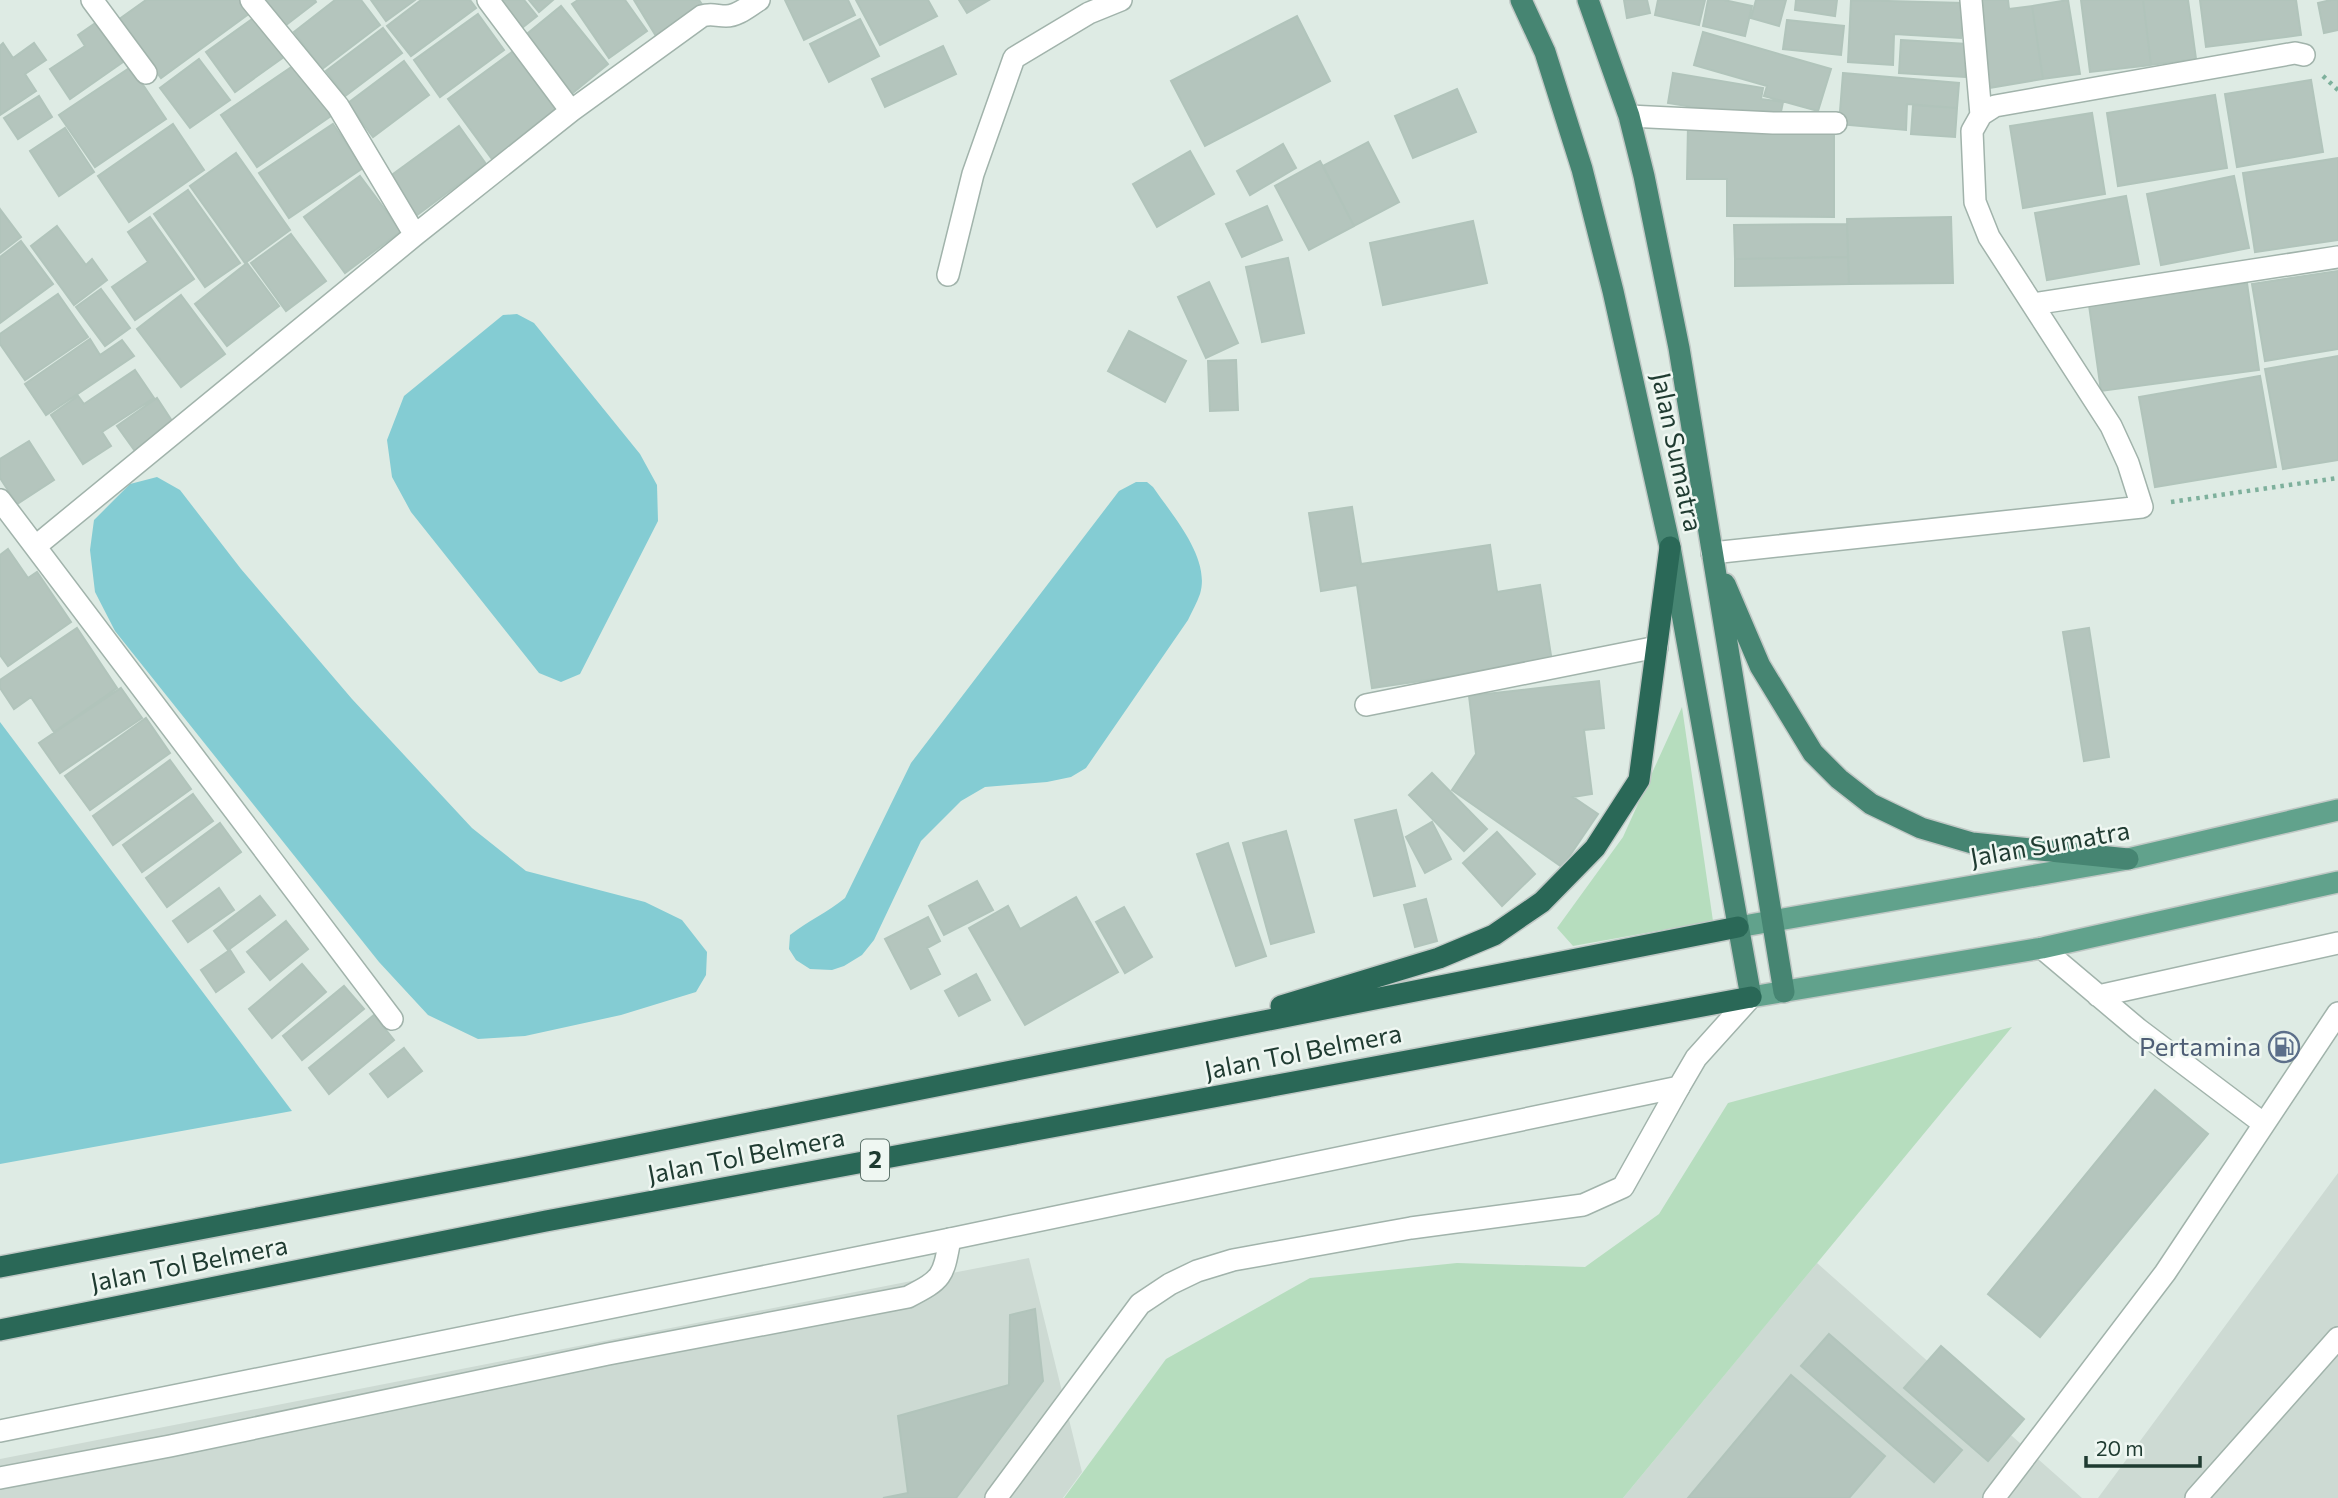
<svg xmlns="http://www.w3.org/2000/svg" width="2338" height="1498" font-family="Commissioner,sans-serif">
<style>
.built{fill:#cddad3}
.green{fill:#b6ddbe}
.water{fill:#84ccd3}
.building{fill:#b4c5bd;stroke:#b1c4bb;stroke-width:2}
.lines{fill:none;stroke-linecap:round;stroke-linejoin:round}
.service-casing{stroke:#a1b3ab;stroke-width:24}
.minor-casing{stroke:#a1b3ab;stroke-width:24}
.primary-casing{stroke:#c0c8c5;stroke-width:24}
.trunk-casing{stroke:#c0c8c5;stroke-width:24}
.motorway-casing{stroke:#c0c8c5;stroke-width:24}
.path{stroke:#7eb09c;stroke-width:4.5;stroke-dasharray:3.5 5;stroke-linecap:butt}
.service{stroke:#fff;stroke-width:21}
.minor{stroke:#fff;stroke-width:21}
.primary{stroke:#61a28c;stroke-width:21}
.trunk{stroke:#468572;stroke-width:21}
.motorway{stroke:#2a6857;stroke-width:21}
.labels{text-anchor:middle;stroke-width:5;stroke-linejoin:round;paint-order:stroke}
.shield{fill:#eff7f2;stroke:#5d736b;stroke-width:2}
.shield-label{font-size:24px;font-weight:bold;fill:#1f3b31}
.street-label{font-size:26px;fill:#1f3b31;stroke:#eff7f2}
.service-label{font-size:26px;fill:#4e5e75;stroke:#eff7f2;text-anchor:end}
</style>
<rect width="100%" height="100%" fill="#deebe4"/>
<path class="built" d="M2338,1173V1498H2098Z
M1029,1258L1082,1472L1063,1498H0V1459Z
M1817,1263L2082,1498H1623Z"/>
<path class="green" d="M1682,707L1713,921L1573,946L1557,928L1623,837Z
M2012,1027L1623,1498H1064L1166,1359L1310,1278L1457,1263L1585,1267L1659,1214L1728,1103Z"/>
<path class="water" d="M517,314L534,323L640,454L657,485L658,521L580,674L561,682L539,673L411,512L392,477L387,440L404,396L503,315Z
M157,477L180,490L241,569L352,699L472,828L526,871L645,902L682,920L707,952L706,975L696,992L621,1015L525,1036L478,1039L428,1015L379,962L115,631L95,592L90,550L94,520L130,484Z
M1136,482H1147L1153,487C1172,515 1211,558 1200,594C1197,603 1192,611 1188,620L1086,768L1071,777L1047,782L985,787L961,801L921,841L874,940L862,955L844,966L832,970L810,969L796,960L789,949L790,935C808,921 828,912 845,898L911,763L1119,491Z
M0,722L292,1111L0,1164Z"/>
<path class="building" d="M146,0H240L250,13L161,78L118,20Z
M260,0H315L316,2L282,28Z
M335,0H361L380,25L322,69L294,32Z
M371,0H415L386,21Z
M421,0H470L476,8L411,56L387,26Z
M493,0H524L537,16L518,31Z
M529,0H553L539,12Z
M578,0H625L647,31L609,58L572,4Z
M634,0H699L703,6L656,36Z
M785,0H848L855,15L804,40Z
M856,0H928L937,16L880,45Z
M959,0H989L967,13Z
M1624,0H1647L1650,13L1627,18Z
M1658,0H1705L1699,25L1655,15Z
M1708,0H1724L1752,6L1745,36L1703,26Z
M1756,0H1786L1779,26L1751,18Z
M1796,0H1837L1835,16L1795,10Z
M1851,0L1963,3L1961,38L1894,34L1893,65L1848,62Z
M1975,0H2008L2009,9L2032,6L2043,79L1989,88Z
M2068,0L2080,74L2043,79L2032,6Z
M2081,0H2143L2151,65L2090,72Z
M2143,0H2188L2196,59L2151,65Z
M2200,0H2296L2301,35L2206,47Z
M2331,0H2338V30L2324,33L2318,3Z
M561,6L608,64L569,96L522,38Z
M259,14L288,54L235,92L206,52Z
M478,14L504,50L440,97L414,60Z
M1297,16L1330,81L1205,146L1171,81Z
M860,19L879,56L829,82L810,44Z
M1787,20L1844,26L1841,55L1783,49Z
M97,22L123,62L70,99L50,69L85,46L78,35Z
M383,28L402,53L345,96L326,71Z
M1703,32L1831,69L1818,111L1764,96L1767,86L1694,65Z
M1901,40L1967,44L1965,77L1899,73Z
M3,43L13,58L34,43L46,60L25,74L36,91L0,115V46Z
M943,46L956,74L885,107L872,79Z
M516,49L560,110L492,159L448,99Z
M199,59L230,100L190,128L160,88Z
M404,61L429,95L373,137L348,103Z
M296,64L331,116L257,167L221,115Z
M131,67L166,119L95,167L59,115Z
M1673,73L1763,88L1761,99L1783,102L1779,121L1668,103Z
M1843,73L1959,83L1957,108L1907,104L1906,130L1839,124Z
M2311,80L2323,152L2237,167L2225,94Z
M1457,89L1476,132L1413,158L1395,116Z
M2215,95L2227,168L2118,186L2107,113Z
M39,96L52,117L18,139L4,118Z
M1913,105L1957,108L1955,137L1911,134Z
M2092,113L2105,194L2023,208L2010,126Z
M173,124L204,170L129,222L98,176Z
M333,124L363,168L289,218L259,173Z
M1688,125L1834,127V217L1727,216V179H1687Z
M459,126L486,164L417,215L389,177Z
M65,128L94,172L59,196L30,151Z
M1368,142L1399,202L1354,226L1323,166Z
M1283,144L1296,168L1250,195L1237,171Z
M1190,151L1214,194L1157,227L1133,184Z
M236,153L290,230L245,263L190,186Z
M2338,158V240L2255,252L2243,173Z
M1320,161L1354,226L1309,250L1275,186Z
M360,176L401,231L345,273L304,217Z
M2234,176L2249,248L2161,265L2147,194Z
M188,190L240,263L205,287L154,214Z
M2126,196L2139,264L2047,280L2035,213Z
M1267,206L1282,240L1242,257L1226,224Z
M0,209L21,237L0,253Z
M150,217L194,279L135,320L112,287L148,262L128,232Z
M1951,217L1953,283L1849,284L1847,219Z
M1473,221L1487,283L1383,305L1370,243Z
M1847,224L1848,257L1735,259L1734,225Z
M57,226L86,265L92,259L107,280L74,305L31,246Z
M291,234L326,281L286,311L251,263Z
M21,241L53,284L0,323V257Z
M1848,257L1849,284L1735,286V259Z
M1288,258L1304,333L1262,342L1246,267Z
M247,263L279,306L227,346L195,304Z
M2338,271V349L2265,361L2252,284Z
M1209,282L1238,343L1206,358L1178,297Z
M2247,283L2259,370L2101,391L2089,305Z
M101,289L130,328L105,346L76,307Z
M58,294L88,337L25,380L0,344V334Z
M181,295L225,354L181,387L137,329Z
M1129,331L1186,361L1165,402L1108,371Z
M90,339L100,355L122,340L134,356L46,415L25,384Z
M2338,356V460L2283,469L2265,369Z
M1236,360L1238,410L1210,411L1208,361Z
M135,370L154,398L102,432L111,446L83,464L51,415L78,396L84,404Z
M2260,376L2276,467L2155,487L2139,397Z
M157,398L174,424L135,451L117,426Z
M29,441L54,480L17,504L0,478V459Z
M1352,507L1361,564L1490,545L1497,592L1540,585L1552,662L1372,688L1357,585L1321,591L1309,513Z
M8,549L28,578L37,572L71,622L8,666L0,655V555Z
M77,628L117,688L54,732L31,697L14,709L0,688V680Z
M2089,628L2109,757L2084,761L2063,632Z
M1599,681L1604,728L1584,730L1592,794L1573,797L1598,814L1562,867L1452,790L1476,754L1469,696Z
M121,688L142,718L60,773L39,743Z
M146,718L170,753L90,810L65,776Z
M170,760L191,789L113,845L93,816Z
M1432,773L1487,829L1464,851L1409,795Z
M193,794L213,821L142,872L123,845Z
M1396,810L1415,886L1374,896L1355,820Z
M1432,822L1451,859L1425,873L1406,837Z
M220,823L241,852L167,907L146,878Z
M1286,831L1314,932L1271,944L1243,843Z
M1497,832L1535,874L1502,906L1463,863Z
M1228,843L1266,956L1236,966L1197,854Z
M977,881L993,910L944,935L929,906Z
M219,888L234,910L188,942L173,921Z
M260,896L275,915L228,950L214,931Z
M1076,897L1118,972L1025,1025L969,928L1008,906L1020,929Z
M1426,899L1437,941L1415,947L1404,905Z
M1124,907L1152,957L1125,973L1096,922Z
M928,917L940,941L927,948L940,974L911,989L885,939Z
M286,921L308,949L270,980L247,952Z
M230,950L244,972L216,992L201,970Z
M302,964L326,992L272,1038L249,1009Z
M976,974L990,1000L959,1016L945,991Z
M344,986L364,1009L302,1060L283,1036Z
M374,1015L394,1040L329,1094L309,1068Z
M404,1048L422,1071L388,1097L370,1074Z
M2155,1090L2208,1134L2040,1337L1988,1294Z
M1035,1309L1043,1381L956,1498H883L908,1493L898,1416L1009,1385L1010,1315Z
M1829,1334L1962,1450L1934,1482L1801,1366Z
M1941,1346L2024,1419L1988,1461L1904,1388Z
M1791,1375L1885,1456L1849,1498H1688Z"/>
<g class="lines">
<g class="service-casing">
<path id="service" d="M948,275L973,174L1014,58L1089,13L1121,0
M2042,948L2138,1029L2264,1124
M2098,996L2338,943
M0,1478L170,1446L608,1354L908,1297C943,1279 943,1277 950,1239
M996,1498L1140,1304L1170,1284L1197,1271L1233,1260L1411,1228L1583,1205L1623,1187L1679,1087
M1994,1498L2165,1273L2338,1013
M2196,1498L2338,1338"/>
</g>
<g class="minor-casing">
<path id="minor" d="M92,0L146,73
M251,0L338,106L415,235
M488,0L571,111L702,16C711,13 717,16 726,16C738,16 749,6 759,0
M1971,0L1981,115
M1629,116L1773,123H1836
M2033,304L2338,257
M0,500L392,1019
M36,546L415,235L571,111
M1712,553L2142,507L2128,463L2111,426L1989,237L1975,202L1972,131L1981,115L1995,106L2295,53L2304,55
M1366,705L1657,647
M0,1431L950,1239L1679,1087L1696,1058L1751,997"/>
</g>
<g class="primary-casing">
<path id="primary" d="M1738,927L2128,859L2338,810
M1751,997L2042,948L2338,882"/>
</g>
<g class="trunk-casing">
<path id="trunk" d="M1521,0L1545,52L1582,169L1613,291L1670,547L1751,997
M1588,0L1629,116L1644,176L1679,348L1784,992
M1725,584L1760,666L1813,753L1839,779L1871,804L1921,828L1972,843L2128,859"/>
</g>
<g class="motorway-casing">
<path id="motorway" d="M1281,1006L1439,958L1494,935L1542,902L1595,848L1639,780L1670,547
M0,1267L527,1167L1738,927
M0,1330L546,1221L1751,997"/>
</g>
<path class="path" d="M2323,76L2338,90
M2171,502L2338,478"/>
<use href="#service" class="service"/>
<use href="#minor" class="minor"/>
<use href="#primary" class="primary"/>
<use href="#trunk" class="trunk"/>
<use href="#motorway" class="motorway"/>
</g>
<defs>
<g id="fuel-ring" transform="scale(1.575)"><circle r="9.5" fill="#eff7f2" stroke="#5c6f8a" stroke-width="1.5"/><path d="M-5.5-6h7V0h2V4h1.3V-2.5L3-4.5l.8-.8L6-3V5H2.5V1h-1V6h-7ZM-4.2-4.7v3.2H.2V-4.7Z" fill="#5c6f8a"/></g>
</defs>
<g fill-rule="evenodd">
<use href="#fuel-ring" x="2284" y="1047"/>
</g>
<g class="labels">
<rect class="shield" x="861" y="1139.5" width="28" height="41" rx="5"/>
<g class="shield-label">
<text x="875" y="1168">2</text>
</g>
<g class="street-label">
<text transform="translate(1677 452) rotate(78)" y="9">Jalan Sumatra</text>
<text transform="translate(2050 844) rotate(-10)" y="9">Jalan Sumatra</text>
<text transform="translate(1303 1052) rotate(-11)" y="9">Jalan Tol Belmera</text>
<text transform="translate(746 1156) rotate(-11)" y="9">Jalan Tol Belmera</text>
<text transform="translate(189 1264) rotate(-11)" y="9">Jalan Tol Belmera</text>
</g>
<g class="service-label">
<text x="2261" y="1056">Pertamina</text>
</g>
</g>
<path d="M2086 1456v10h114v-10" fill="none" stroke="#1f3b31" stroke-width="3.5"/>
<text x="2096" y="1456" font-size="21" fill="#1f3b31" stroke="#eff7f2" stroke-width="5" paint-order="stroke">20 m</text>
</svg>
